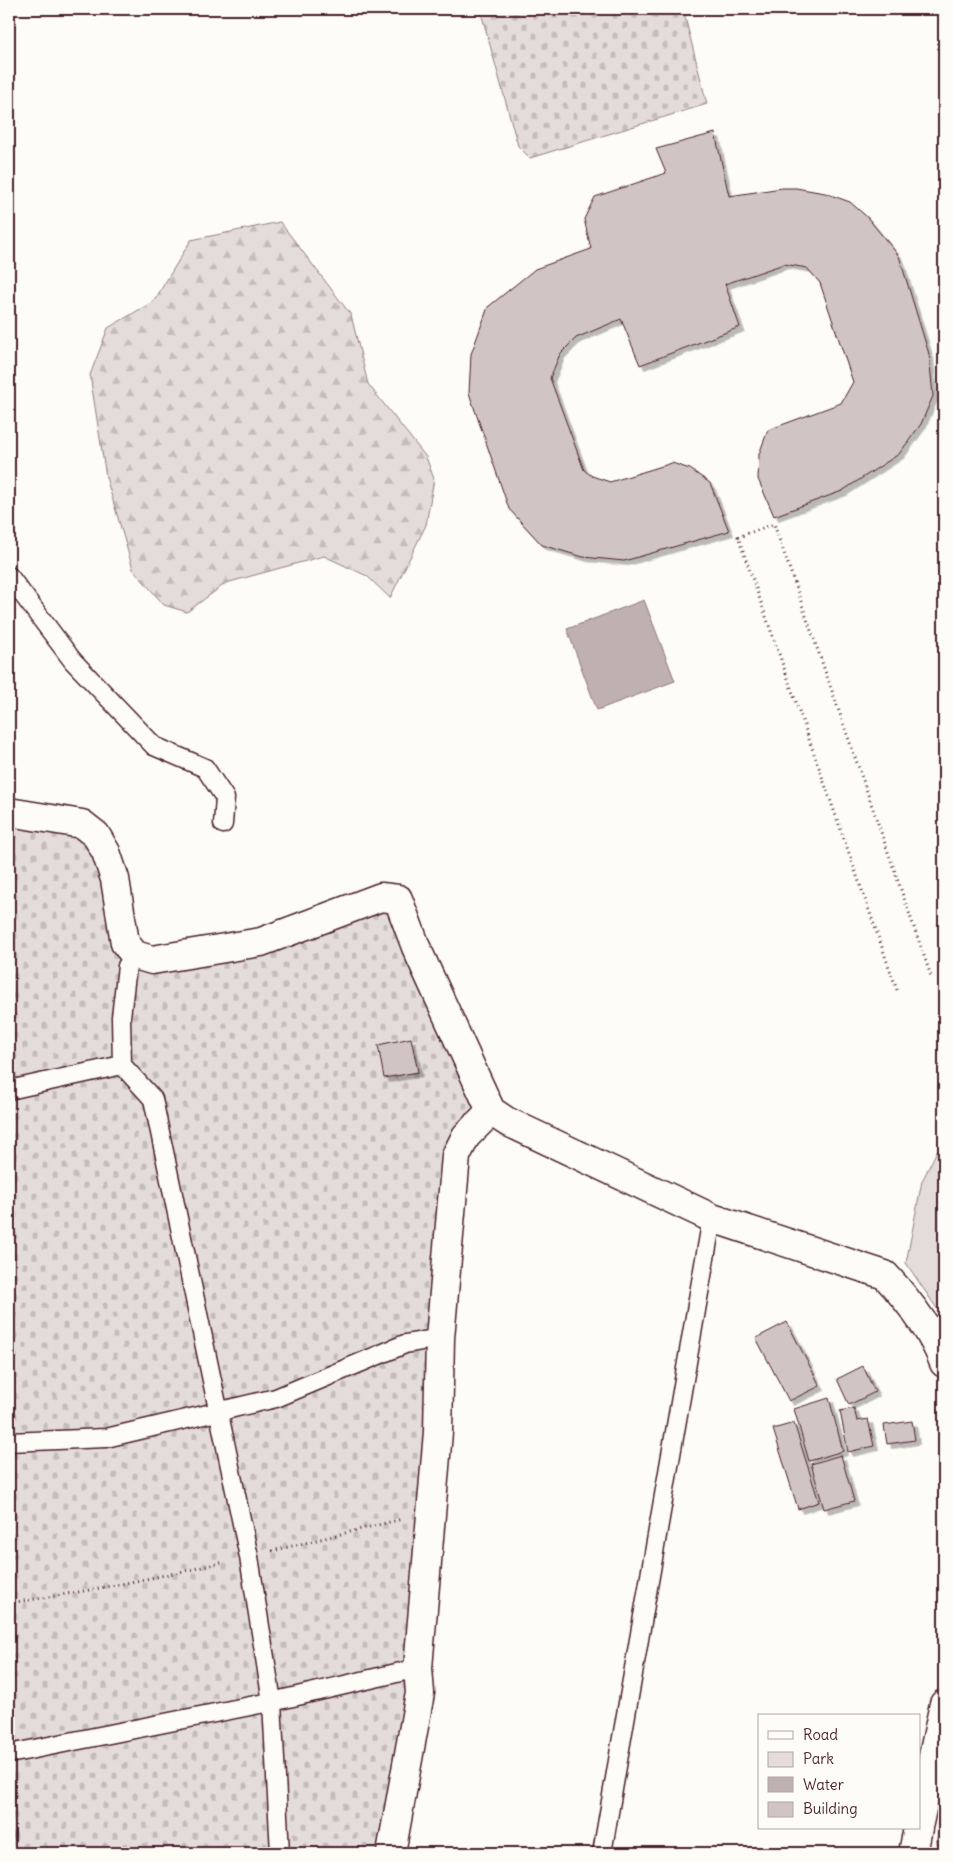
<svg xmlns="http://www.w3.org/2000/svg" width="953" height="1862" font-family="Delius,sans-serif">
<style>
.green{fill:#e3dcda;stroke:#967e82}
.forest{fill:url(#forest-firs);stroke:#967e82}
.cemetery{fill:url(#cemetery-stones);stroke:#967e82}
.water{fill:#c0b1b1;stroke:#91777b}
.building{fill:#d0c5c4;stroke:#4a1f2b;filter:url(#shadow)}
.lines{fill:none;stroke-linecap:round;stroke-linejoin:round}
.service-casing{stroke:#4a1f2b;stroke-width:21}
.minor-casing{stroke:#4a1f2b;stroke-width:31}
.path{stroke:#4a1f2b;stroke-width:3;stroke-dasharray:1 4;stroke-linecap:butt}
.service{stroke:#fdfcf7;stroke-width:18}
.minor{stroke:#fdfcf7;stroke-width:28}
</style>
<defs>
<pattern id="forest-firs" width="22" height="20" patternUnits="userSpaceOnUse" patternTransform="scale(1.25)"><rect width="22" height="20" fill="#e3dcda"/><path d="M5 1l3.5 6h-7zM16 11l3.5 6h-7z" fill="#c4bcbb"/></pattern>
<pattern id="cemetery-stones" width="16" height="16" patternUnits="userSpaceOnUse" patternTransform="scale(1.25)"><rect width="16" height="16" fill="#e3dcda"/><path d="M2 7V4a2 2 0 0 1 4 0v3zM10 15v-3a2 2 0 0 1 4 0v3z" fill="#c4bcbb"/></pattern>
<filter id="shadow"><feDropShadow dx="4.5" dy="4.5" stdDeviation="0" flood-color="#0004"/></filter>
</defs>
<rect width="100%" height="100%" fill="#fdfcf7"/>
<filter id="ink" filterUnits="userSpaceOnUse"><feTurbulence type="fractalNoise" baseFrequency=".02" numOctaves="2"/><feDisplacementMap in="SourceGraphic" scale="10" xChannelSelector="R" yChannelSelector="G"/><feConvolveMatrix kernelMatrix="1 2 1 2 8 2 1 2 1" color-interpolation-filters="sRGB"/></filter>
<g filter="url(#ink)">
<path class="green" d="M944,1137V1319L906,1263L922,1181Z
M944,1803V1853H934Z"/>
<path class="forest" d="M280,222L351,315L368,384L426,457L434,479L426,525L390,598L367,576L324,556L226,583L187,612L164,605L133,569L106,477L90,375L108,328L154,301L191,240Z"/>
<path class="cemetery" d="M480,9H683L707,104L530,158L518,146Z
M9,812L82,824L125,943L152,960L381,897L491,1111L466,1136L438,1432L391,1853H9Z"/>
<path class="water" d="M644,600L675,681L597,710L567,629Z"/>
<path class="building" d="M715,133L729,196L782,188H796L825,193L850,202L867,217L899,256L929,354L933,396L921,424L899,454L842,491L774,516L758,479L759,454L768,430L841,403L853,382L820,283L807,268L784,264L725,284L740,327L640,365L621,319L576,338L560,354L550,378L584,470L592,476L610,482L672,463L690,469L710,483L729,531L624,561L583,557L542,545L509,509L469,393L471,354L488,307L535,269L591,249L584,219L595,197L666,173L656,149Z
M411,1038L418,1072L384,1078L378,1045Z
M787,1322L820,1386L789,1401L756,1338Z
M863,1366L875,1392L849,1405L837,1379Z
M829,1398L843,1451L809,1461L794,1409Z
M854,1408L857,1421L868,1419L874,1446L848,1452L840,1411Z
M912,1421L915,1440L887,1444L884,1425Z
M794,1423L819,1502L798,1509L773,1429Z
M841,1455L854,1501L824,1509L811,1464Z"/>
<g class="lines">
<g class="service-casing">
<path id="service" d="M9,576L73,661L154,746L205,768L225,798L223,824
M135,955L127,966L121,1017L122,1065L153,1099L249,1557L272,1702L280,1853
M9,1090L122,1065
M9,1442L106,1438L276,1398L405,1344L440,1338
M9,1754L280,1700L418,1668
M602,1853L712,1218"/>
</g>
<g class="minor-casing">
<path id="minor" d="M9,812L82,824L96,835L106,852L115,879L125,943L135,955L152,960L261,942L381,897L398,899L416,947L491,1111L506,1121L712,1218L885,1275C909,1301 932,1330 944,1363
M919,1823L944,1704
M391,1853L420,1693L418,1668L438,1432L440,1338L456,1156L466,1136L491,1111
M913,1853L918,1828"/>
</g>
<path class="path" d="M897,990L738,537L774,524L931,976
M272,1551L402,1519
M9,1603C81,1593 153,1578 225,1562"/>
<use href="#service" class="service"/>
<use href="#minor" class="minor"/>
</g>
</g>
<rect width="953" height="1862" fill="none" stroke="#fdfcf7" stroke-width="30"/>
<rect x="15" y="15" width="923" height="1832" fill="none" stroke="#4a1f2b" stroke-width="2" filter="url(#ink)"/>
<rect x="758" y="1714" width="162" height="115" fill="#fdfcf7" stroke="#b5a4a5"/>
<rect x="768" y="1731" width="25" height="8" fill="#fdfcf7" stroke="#b5a4a5"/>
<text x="803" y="1740" font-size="15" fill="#4a1f2b">Road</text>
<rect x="768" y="1752" width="25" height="15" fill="#e3dcda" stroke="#b5a4a5"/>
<text x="803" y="1764" font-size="15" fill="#4a1f2b">Park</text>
<rect x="768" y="1777" width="25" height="15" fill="#c0b1b1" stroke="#b5a4a5"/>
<text x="803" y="1790" font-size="15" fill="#4a1f2b">Water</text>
<rect x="768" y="1802" width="25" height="15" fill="#d0c5c4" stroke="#b5a4a5"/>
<text x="803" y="1814" font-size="15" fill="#4a1f2b">Building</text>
</svg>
